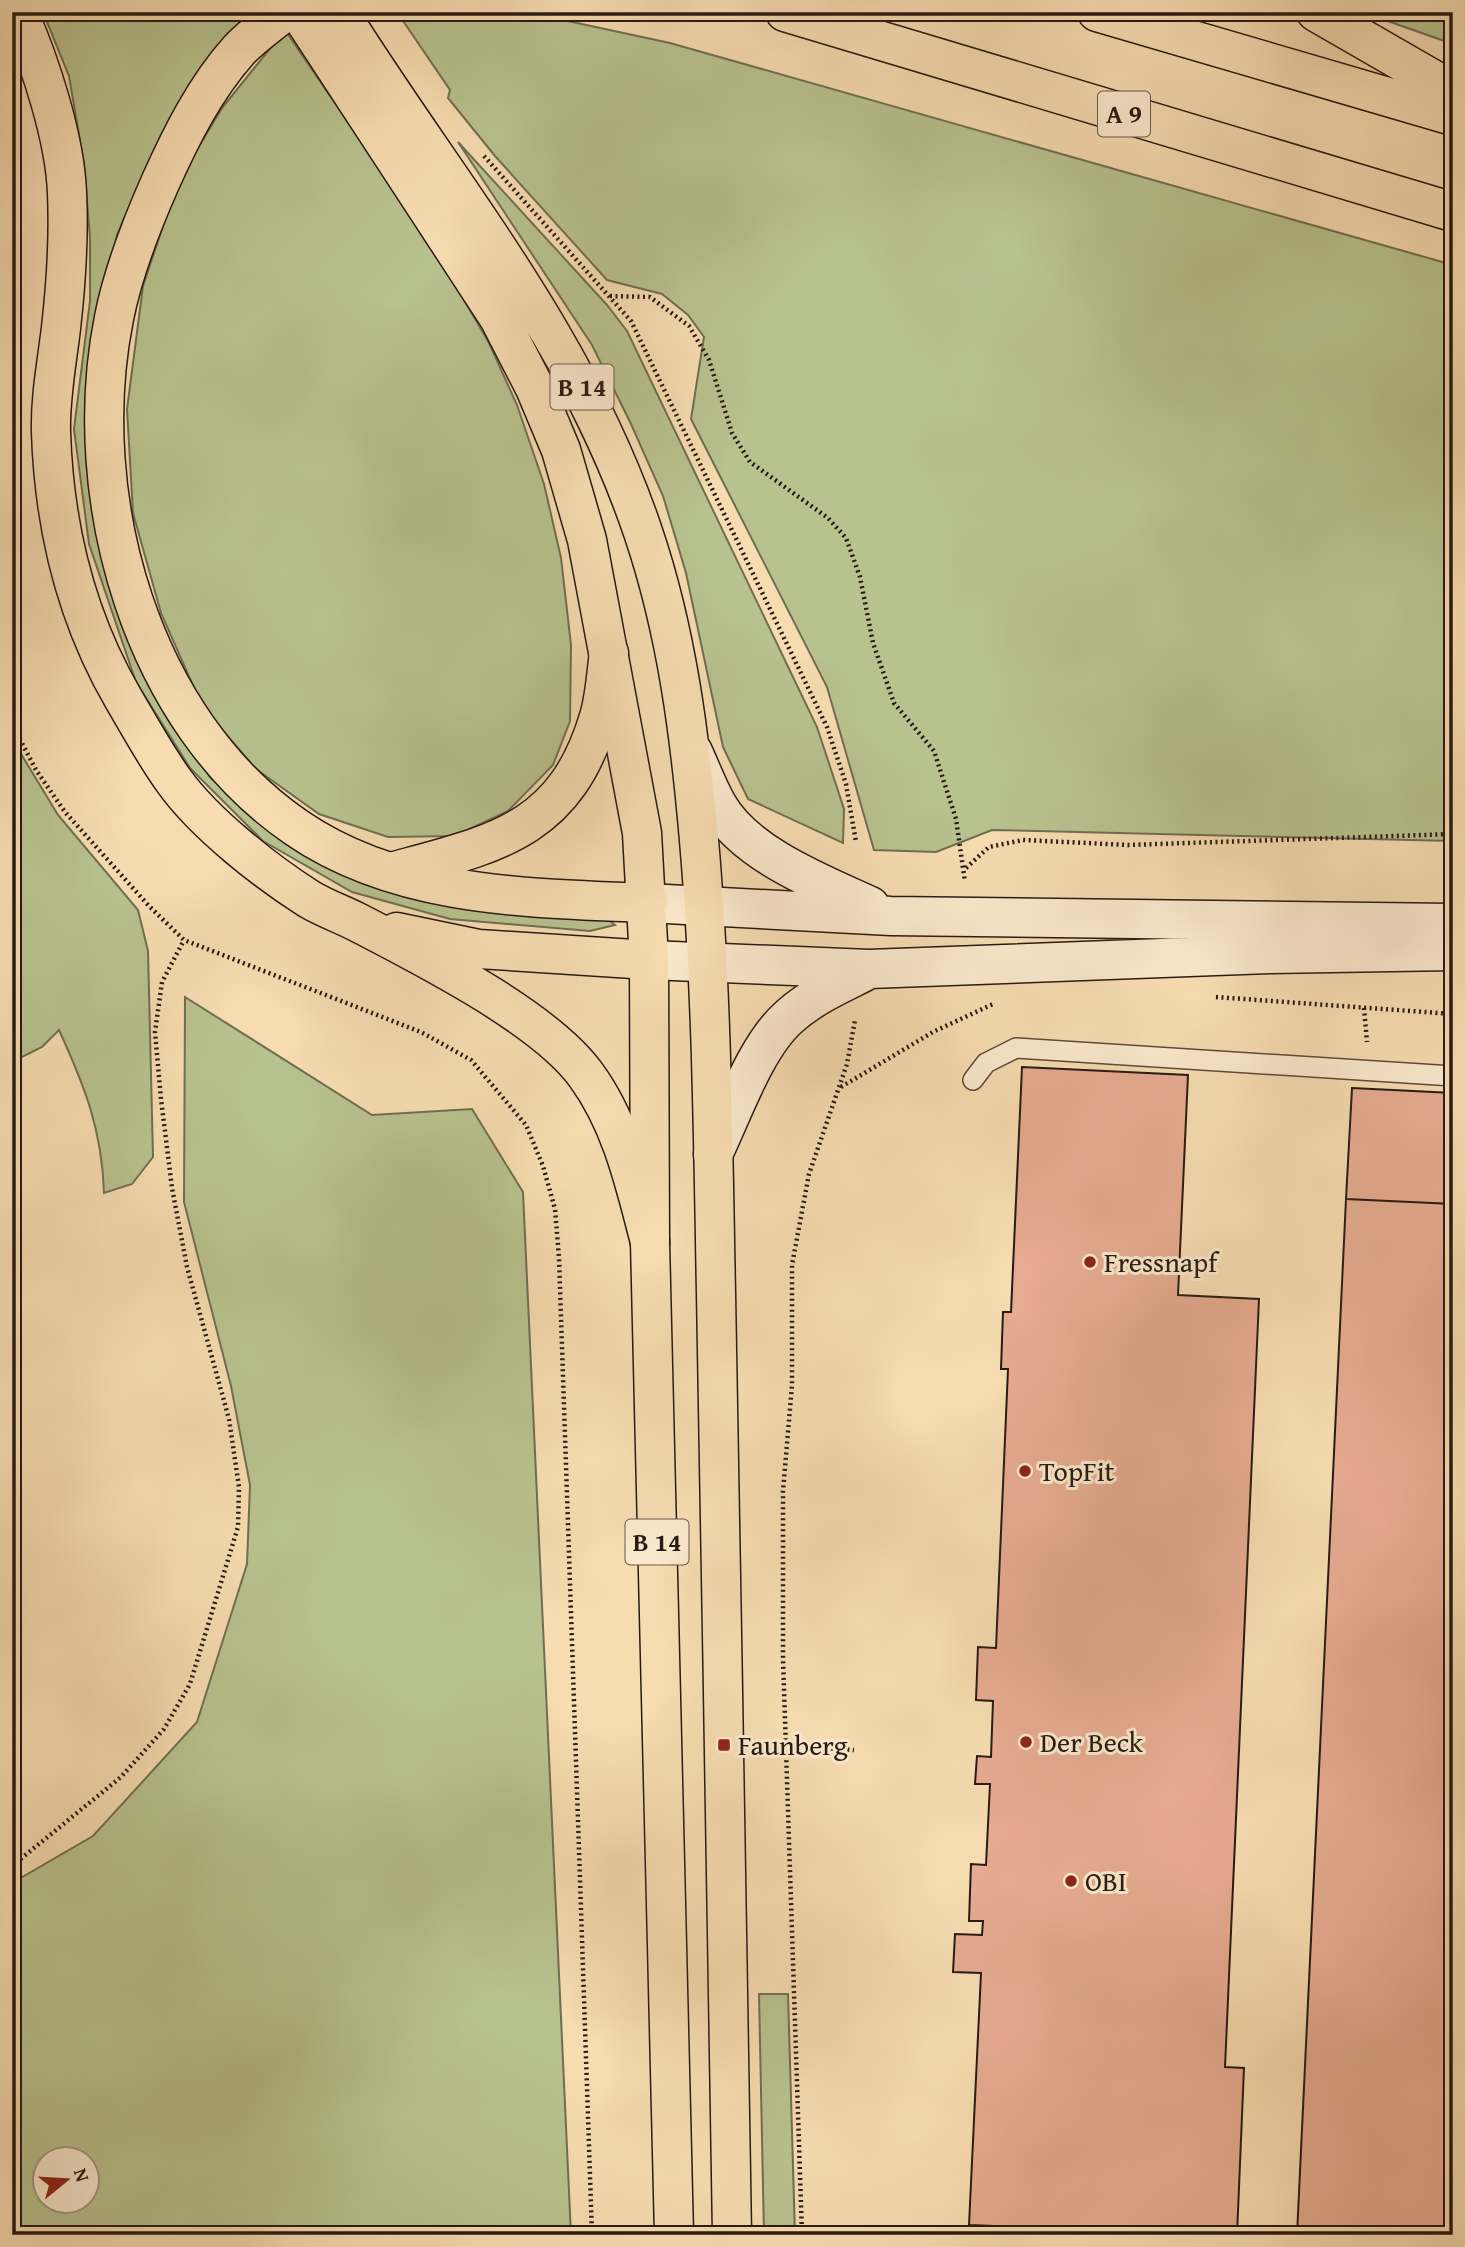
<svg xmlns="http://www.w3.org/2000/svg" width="1465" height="2247" font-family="'Gentium Book Plus',serif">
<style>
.green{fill:#b8c28f;stroke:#706e51;stroke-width:2;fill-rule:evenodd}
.building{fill:#e6ab91;stroke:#281a13;stroke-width:2}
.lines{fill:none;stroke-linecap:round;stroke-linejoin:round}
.lane-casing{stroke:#5c4a3a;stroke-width:22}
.secondary-casing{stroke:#281a13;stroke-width:41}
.primary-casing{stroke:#281a13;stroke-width:41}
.highway-casing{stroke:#281a13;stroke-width:41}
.path{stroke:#281a13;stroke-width:4.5;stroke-dasharray:2 3.5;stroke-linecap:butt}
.lane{stroke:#fae8cc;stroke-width:19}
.secondary{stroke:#fae8cc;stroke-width:38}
.primary{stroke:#f7dcb1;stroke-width:38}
.highway{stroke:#f7dcb1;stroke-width:38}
.poi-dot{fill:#8f2418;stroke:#fae8cc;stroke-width:2.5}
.labels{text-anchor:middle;stroke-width:6;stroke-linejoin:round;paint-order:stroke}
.shield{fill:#fae8cc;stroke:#67584a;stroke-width:2}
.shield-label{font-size:26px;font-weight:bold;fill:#281a13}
.poi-label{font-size:28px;fill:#281a13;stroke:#fae8cc;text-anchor:start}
</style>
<rect width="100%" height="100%" fill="#f7dcb1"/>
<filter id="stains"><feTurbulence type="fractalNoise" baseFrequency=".00286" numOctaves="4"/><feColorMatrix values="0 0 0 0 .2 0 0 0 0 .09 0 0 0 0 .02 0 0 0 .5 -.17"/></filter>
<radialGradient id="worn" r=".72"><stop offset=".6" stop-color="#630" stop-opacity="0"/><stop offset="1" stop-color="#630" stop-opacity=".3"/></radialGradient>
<path class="green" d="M43,12H250L201,79L150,159L117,235L98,325L142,668L210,777L281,839L367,883L458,908L606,918L615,925L590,931L450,919L352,892L263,841L190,768L136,682L89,544L74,429L90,301V238L84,164L69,76Z
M397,12H526L670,43L1453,265V841L992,830L936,852L874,850L827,687L691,419L704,337L688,315L662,294L607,280L495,156L448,98L450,90Z
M1362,12H1453V44Z
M285,30L435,250L489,343L517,405L544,484L561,558L571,645L570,721L553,765L508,811L455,836L388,837L319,814L256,769L202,706L161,613L133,513L127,409L143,286L178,181L222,108Z
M458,142L607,305L627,331L817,727L844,809L843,843L748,799L723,747L686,573L663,496L631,424L592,345Z
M12,739L58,815L138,910L148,951L153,1157L132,1184L104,1193C102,1130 85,1087 59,1030L42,1047L12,1062Z
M185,997L372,1115L472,1109L523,1192L571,2235H14L12,1883L93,1836L197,1722L247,1564L250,1485L231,1386L184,1202ZM46,2160H88V2202H46Z
M759,1994H788L795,2235H764Z"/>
<path class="building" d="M1022,1067L1188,1075L1178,1295L1259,1299L1225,2067L1244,2068L1237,2235H1108V2231L969,2225L981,1973L953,1972L955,1934L982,1935L983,1921H969L971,1864L986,1865L990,1784H975L977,1756L991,1757L993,1701L976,1700L978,1647L996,1648L1008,1369H1001L1003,1312H1011Z
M1352,1088L1453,1093V1204L1346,1199Z
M1346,1199L1453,1204V2235H1297Z"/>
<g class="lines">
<g class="lane-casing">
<path id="lane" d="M973,1080L986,1063L1016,1048L1453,1076"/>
</g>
<g class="secondary-casing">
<path id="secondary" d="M693,752C701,769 708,789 718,806C745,854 822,884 870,906
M648,903L891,916L1453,923
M649,960L869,969L1269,954L1453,951
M713,1154C733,1113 755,1047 789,1017C812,996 841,984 868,970"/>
</g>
<g class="primary-casing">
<path id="primary" d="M299,12L499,318L535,388L561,450L587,540L642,833L649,960L650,1242L674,2235
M339,12C448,186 576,333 643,532C677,632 690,736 699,840C712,991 713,1142 716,1293C721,1607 728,1921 732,2235"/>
</g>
<g class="highway-casing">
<path id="highway" d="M18,12C40,62 65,138 67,193C69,237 66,284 61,328C57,362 50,397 51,432C54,525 76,617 123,698C139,725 155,755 174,781C204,823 265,871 309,899C324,908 341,914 357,922C422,956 544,1017 586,1075C622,1124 635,1185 650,1242
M284,12C270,24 252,36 239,50C205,88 181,136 160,183C141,226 123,272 114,318C78,497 141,722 297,828C399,898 529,898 648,903
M785,12L1453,212
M1097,12L1453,116
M1316,12L1453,91
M391,872C494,844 565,832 599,717C605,697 606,674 609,653
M397,932L479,949L649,960"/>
</g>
<path class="path" d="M484,156L631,321L827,727L846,784L856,842
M610,296L650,297L689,326L709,360L732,433L750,462L828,518L846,538L860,577L873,643L894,703L934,751L956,819L965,882
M12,724L36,770L65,812L149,906L184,940L421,1032L471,1060L526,1125L543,1166L555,1209L559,1258L592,2235
M966,868L989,847L1023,840L1129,845L1453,834
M1216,997L1453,1014
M1364,1008L1367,1042
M841,1087L933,1032L993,1004
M787,1745L854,1750
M12,1866L121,1777L164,1729L190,1684L238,1527L239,1487L229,1419L187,1267L172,1188L161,1099L155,1032L162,982L184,940
M802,2235L783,1659V1491L792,1385V1265L809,1174L847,1064L855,1020"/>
<use href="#lane" class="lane"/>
<use href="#secondary" class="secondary"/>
<use href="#primary" class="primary"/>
<use href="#highway" class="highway"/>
</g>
<g class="poi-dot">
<circle cx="1090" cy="1262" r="7"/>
<circle cx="1025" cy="1471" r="7"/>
<circle cx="1026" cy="1742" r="7"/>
<rect x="717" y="1738" width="14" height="14" rx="3.5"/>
<circle cx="1071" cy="1881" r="7"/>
</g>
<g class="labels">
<g class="shield">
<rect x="1098" y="91.5" width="52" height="45" rx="5"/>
<rect x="550.5" y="364.5" width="63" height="45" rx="5"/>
<rect x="625.5" y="1519.5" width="63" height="45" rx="5"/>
</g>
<g class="shield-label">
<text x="1124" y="123">A 9</text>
<text x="582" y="396">B 14</text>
<text x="657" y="1551">B 14</text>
</g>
<g class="poi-label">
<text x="1104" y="1272">Fressnapf</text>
<text x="1039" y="1481">TopFit</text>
<text x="1040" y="1752">Der Beck</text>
<text x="738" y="1755">Faunberg</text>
<text x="1085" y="1891">OBI</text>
</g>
</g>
<rect width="1465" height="2247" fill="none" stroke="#f7dcb1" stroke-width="42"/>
<rect x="14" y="14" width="1437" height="2219" fill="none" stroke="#281a13" stroke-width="3.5"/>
<rect x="21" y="21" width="1423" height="2205" fill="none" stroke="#281a13" stroke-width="2"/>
<g transform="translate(66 2180) rotate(72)"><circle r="33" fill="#fae8cc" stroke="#a69682" stroke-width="2"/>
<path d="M0-5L12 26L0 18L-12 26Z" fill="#8f2418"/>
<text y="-10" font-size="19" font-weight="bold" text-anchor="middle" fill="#281a13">N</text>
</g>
<rect width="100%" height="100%" filter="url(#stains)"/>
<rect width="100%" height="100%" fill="url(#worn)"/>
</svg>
